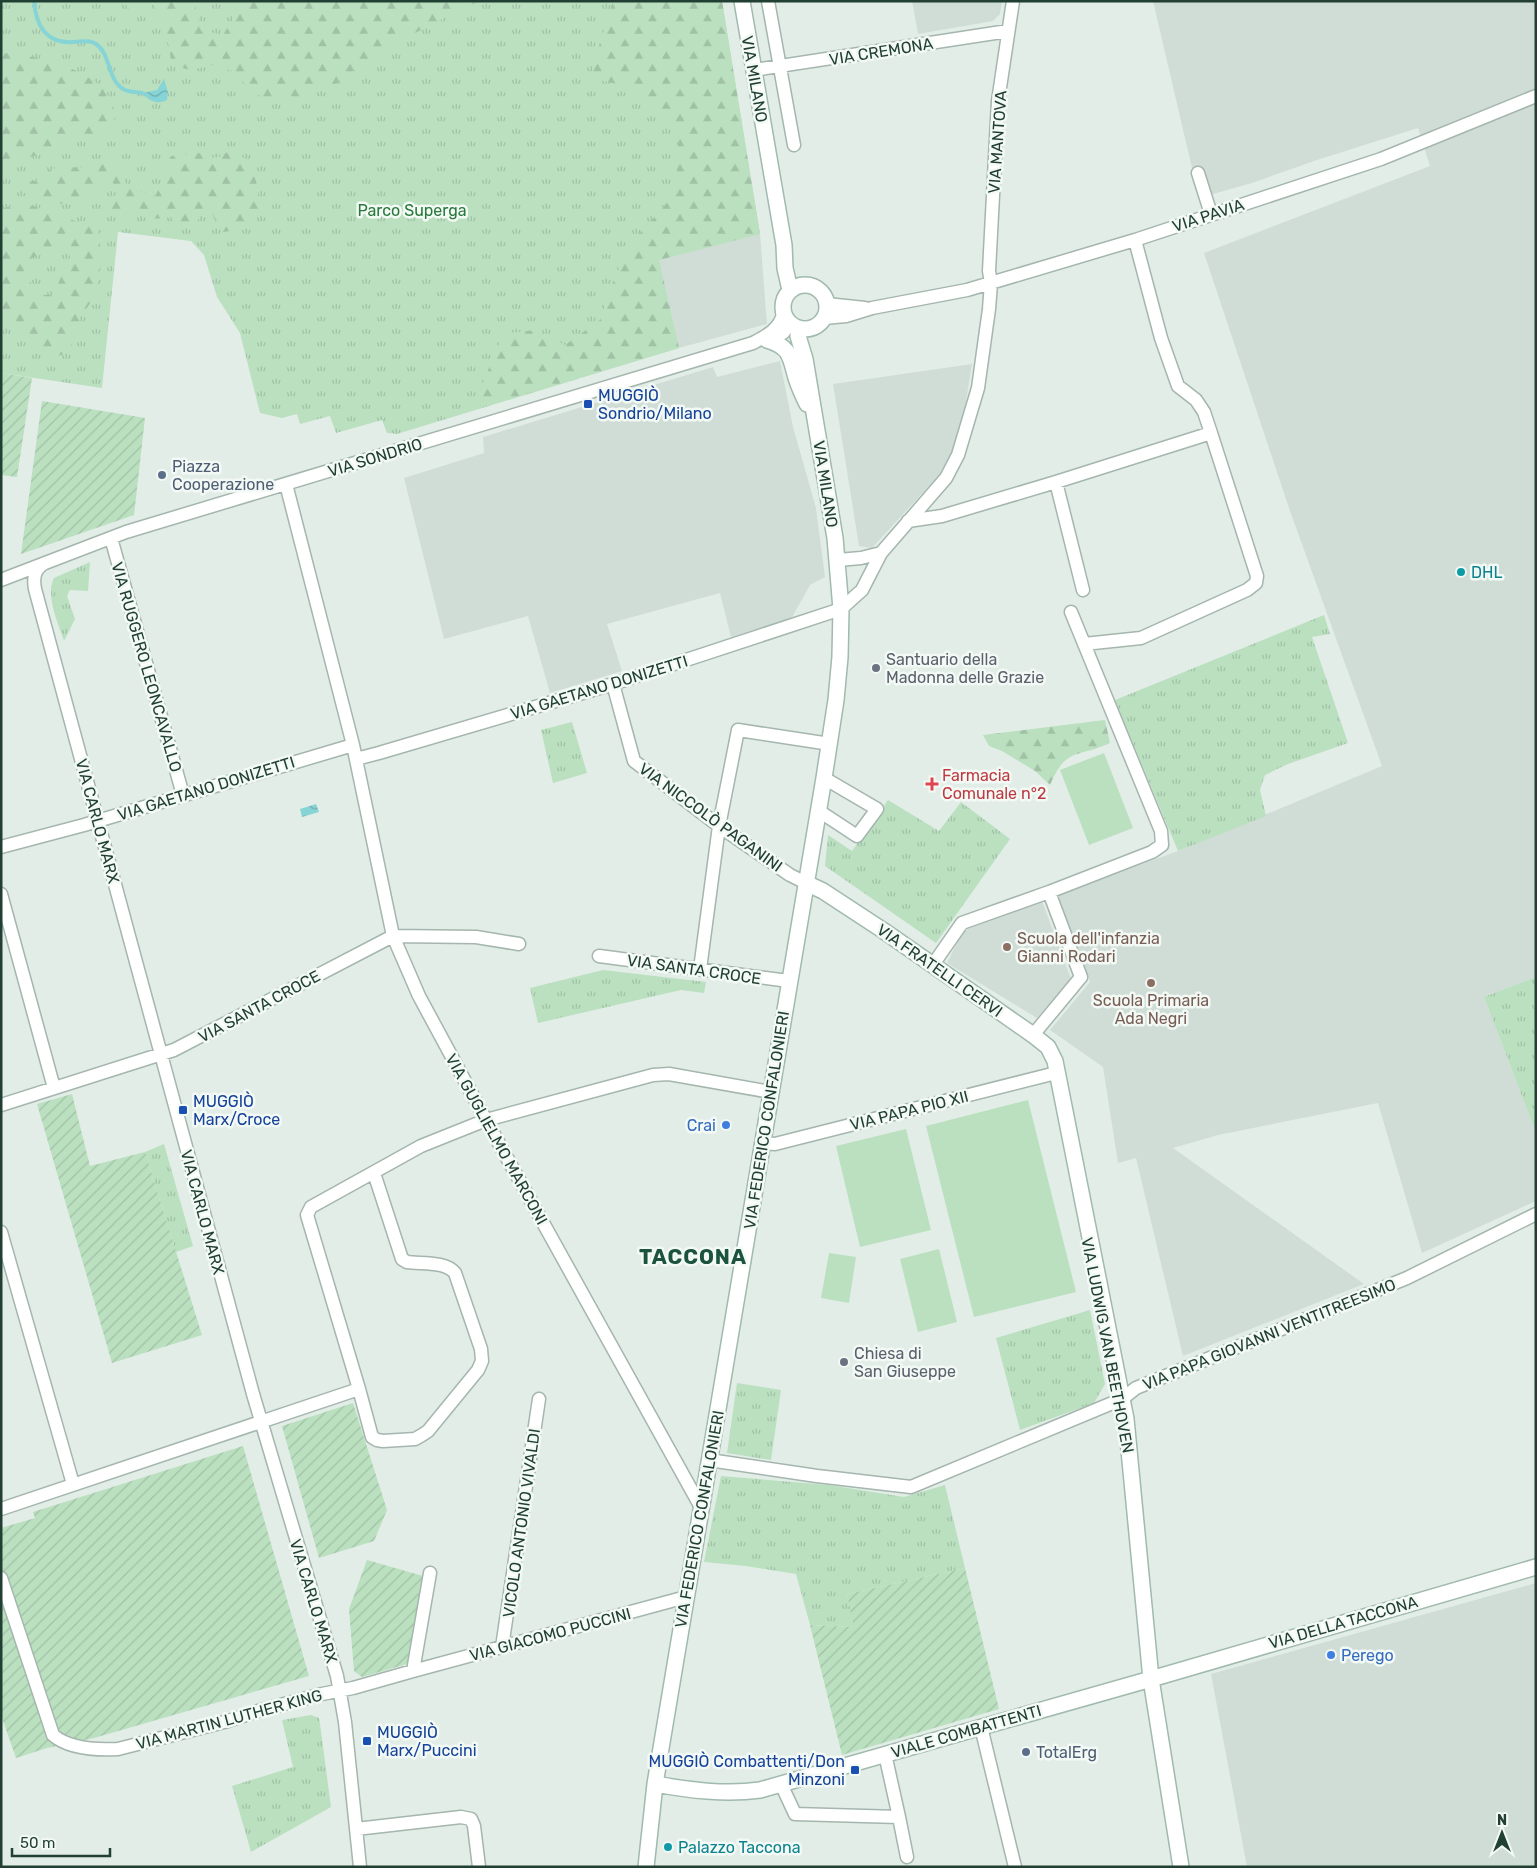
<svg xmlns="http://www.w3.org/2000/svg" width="1537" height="1868" font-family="Rubik,sans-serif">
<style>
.built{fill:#d0ddd6}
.grass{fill:url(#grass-tufts)}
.forest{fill:url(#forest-firs);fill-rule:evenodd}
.garden{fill:url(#garden-furrows)}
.pitch{fill:#bae0bf}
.water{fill:url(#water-waves)}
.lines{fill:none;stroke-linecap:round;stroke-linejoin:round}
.stream{stroke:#87d4d6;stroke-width:4}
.street-casing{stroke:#a4b6ad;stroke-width:15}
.secondary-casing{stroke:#a0baad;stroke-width:18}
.street{stroke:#fff;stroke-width:12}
.secondary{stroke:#fff;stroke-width:15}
.transit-dot{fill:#1a4fb4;stroke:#f3f9f5;stroke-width:2}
.service-dot{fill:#5c6f8a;stroke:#f3f9f5;stroke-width:2}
.culture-dot{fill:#0f9aa8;stroke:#f3f9f5;stroke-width:2}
.worship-dot{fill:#6b7280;stroke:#f3f9f5;stroke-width:2}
.health-dot{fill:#e0444e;stroke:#f3f9f5;stroke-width:2}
.education-dot{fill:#8d6e63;stroke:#f3f9f5;stroke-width:2}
.shop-dot{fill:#3f7fe0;stroke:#f3f9f5;stroke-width:2}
.labels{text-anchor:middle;stroke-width:5;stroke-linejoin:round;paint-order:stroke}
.street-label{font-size:16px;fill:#214033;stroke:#f3f9f5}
.park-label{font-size:16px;fill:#28793c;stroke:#f3f9f5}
.transit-label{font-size:16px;fill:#164399;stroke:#f3f9f5;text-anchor:start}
.service-label{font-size:16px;fill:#4e5e75;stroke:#f3f9f5;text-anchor:start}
.culture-label{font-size:16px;fill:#0d838f;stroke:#f3f9f5;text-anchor:start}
.worship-label{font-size:16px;fill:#5b616d;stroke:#f3f9f5;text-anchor:start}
.health-label{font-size:16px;fill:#be3a42;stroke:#f3f9f5;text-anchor:start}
.education-label{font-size:16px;fill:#785e54;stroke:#f3f9f5;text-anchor:start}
.shop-label{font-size:16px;fill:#366cbe;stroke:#f3f9f5;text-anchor:end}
.district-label{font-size:21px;font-weight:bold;letter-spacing:1px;fill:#1b533e;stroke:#f3f9f5}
</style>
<defs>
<pattern id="grass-tufts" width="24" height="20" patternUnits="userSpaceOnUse" patternTransform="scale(1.25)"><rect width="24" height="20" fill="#bae0bf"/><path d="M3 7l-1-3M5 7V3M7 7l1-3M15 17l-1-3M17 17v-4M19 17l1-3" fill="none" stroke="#a0c1a5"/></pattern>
<pattern id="forest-firs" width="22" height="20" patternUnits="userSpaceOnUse" patternTransform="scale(1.25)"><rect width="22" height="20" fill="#bae0bf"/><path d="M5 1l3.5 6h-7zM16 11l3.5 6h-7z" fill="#a0c1a5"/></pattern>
<pattern id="garden-furrows" width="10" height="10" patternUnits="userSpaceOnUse" patternTransform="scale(1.25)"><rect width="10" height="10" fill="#bae0bf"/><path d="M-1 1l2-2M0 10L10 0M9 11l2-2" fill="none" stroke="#a0c1a5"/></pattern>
<pattern id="water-waves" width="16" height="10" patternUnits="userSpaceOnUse" patternTransform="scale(1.25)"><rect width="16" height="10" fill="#87d4d6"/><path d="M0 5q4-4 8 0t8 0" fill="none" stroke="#6eadae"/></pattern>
</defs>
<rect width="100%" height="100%" fill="#e2ede7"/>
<path class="built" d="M912,1H1002L1000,14L993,21L918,34Z
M1153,1H1536V977L1484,997L1536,1133V1201L1422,1253L1378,1103L1218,1135L1173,1148L1364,1284L1183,1356L1136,1158L1118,1163L1103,1067L1050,1030L1090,982L1058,895L1178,851L1382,766L1290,511L1204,253L1430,166L1418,128L1314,161L1252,183L1199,198Z
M760,234L767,324L679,348L659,260Z
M780,361L793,427L816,508L825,577L810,585L791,619L731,637L720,593L607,624L622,671L550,693L528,616L444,639L404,478L484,453L483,437L713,367L717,377Z
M972,364L964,414L952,451L939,475L872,548L859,546L833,384Z
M1042,901L1071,979L1037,1018L947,963L963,931Z
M1536,1583V1867H1247L1211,1674Z"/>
<path class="grass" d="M1,1H722L760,234L659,260L679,348L397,434L387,433L382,420L336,433L330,416L300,424L297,414L282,418L260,413L240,333L217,297L204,255L191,241L118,232L102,388L1,373Z
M90,562L88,591L70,590L67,596L75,619L64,641C58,623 45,594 54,578Z
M1324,615L1330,634L1312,637L1348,743L1288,764L1265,775L1260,790L1266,816L1178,851L1115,700Z
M572,722L587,773L553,783L541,730Z
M888,800L939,831L961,802L1010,839L936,943L825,866L828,835L852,851Z
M603,970L706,982L704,993L681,990L538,1023L530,988Z
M1536,977V1133L1484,997Z
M164,1144L193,1246L176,1252L145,1152Z
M1090,1310L1105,1384L1094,1403L1020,1430L996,1338Z
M737,1383L781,1390L771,1460L727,1453Z
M721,1476L829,1485L904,1497L945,1485L965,1568L847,1594L855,1627L810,1625L796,1574L746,1566L704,1562Z
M311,1715L319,1718L320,1724L331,1807L251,1852L232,1786L293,1767L282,1720Z"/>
<path class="forest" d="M123,1H144L139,4L134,15Z
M151,1H194L201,30L223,35L235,16V1H479L409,36L371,58L336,84L301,97L267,101L251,90L232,71L213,65L190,70L172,65L164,21Z
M613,1H722L760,234L659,260L679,348L479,408V392L503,334L534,330L565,345L600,320L610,289L630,244L676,193L679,128L638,89L595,79L592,68Z
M8,53C42,57 91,68 111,99C115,106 114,118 115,126L105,137L99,141L77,138L62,143L50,151L28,158H10L1,164V54Z
M229,151C257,156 258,188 259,210C248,222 240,231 223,232C213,222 217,219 209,210L203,212C194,227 194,227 177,226L169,214L165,211L161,218C150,220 147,216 137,214C126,211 114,210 104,214V206L116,194V188L112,181C96,183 92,195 79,201C63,208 35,200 21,191L30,181H38C51,161 69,169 88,167C98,167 106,163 115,160L120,165L127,187L155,196L163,181L166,164L171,156L200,153L208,158L219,157Z
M22,203L55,212L75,221L97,222L102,258L96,295L79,319L70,351L56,357L39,355L15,331L1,310V209ZM67,247L70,257L53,295H36L29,278L27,261L47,250Z
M1105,720L1110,743C1077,758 1066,747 1050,785L1035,771L1002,751L989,746L983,735Z"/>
<path class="garden" d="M1,373L32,378L17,477L1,475Z
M42,401L145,418L134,515L21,554Z
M72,1094L90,1166L145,1152L202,1335L112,1363L37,1104Z
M353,1403L387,1510L374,1541L319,1558L282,1426Z
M243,1446L309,1676L94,1738L47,1748L16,1758L1,1715V1528L35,1518L33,1512Z
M367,1560L423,1576L407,1664L362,1677L354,1671L349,1609Z
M965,1568L999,1709L842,1755L810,1625L854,1627L847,1594Z"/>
<path class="pitch" d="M1104,753L1133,828L1089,845L1060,770Z
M1028,1100L1076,1292L974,1317L926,1126Z
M906,1129L931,1230L860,1247L836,1146Z
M939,1249L957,1322L918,1332L900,1259Z
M829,1253L856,1257L849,1303L821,1298Z"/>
<path class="water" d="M164,79L168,92L167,100C157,105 149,101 142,93L157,90Z
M316,804L319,812L302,817L300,809Z"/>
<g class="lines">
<path class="stream" d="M34,1C36,26 46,44 74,42C81,42 89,39 96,44C111,54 107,79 123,89C128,92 137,92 142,93"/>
<g class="street-casing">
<path id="street" d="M768,1L794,145
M754,70L1008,31
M1198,173L1211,214
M1135,240L1161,338L1178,386L1196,400L1204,412L1211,433
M827,304L865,308
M824,318L846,316L872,308L967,290L1135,240L1381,159L1536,96
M767,340L783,333L790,324
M1056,482L1083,590
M286,484L353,745L393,936L419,996L486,1120L702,1509
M908,521L942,516L1056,482L1211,433L1257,576L1256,583L1247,590L1141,638L1084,644
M111,538L183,795
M838,560L861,558L881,553L946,478L958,455L978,388L989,309L991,283L989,271L998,101L1013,1
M45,563C34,569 33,578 35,589L253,1394L337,1676L345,1722L360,1867
M1,580L126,532L753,343C766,336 780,329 783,314
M613,684L634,761L719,826L790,875L806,883
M356,759L379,753L613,684L841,609L862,590L881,553
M819,811L857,836L877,809L824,778
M1,847L84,825L353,745
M1,894L54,1088
M599,956L789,981
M932,966L962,923L1049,892L1152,852L1162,845L1161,831L1071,612
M700,969L719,826L738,730L830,744
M1033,1035L1081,977L1049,892
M1,1105L174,1050L393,936L476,937L519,944
M762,1143L775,1144L1056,1073
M1,1232L73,1484
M359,1389L372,1437L377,1440L383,1441L415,1439L422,1435L428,1431L478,1370L482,1361L481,1349L455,1273C446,1261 422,1264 407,1262L402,1259L374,1173
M709,1460L817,1476L911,1487L1122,1399L1136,1388L1407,1278L1536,1214
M1,1509L359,1389L307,1215L311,1207L421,1146L486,1120L653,1075L669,1074L771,1092
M1,1578L53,1735C69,1749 98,1750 118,1749L228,1721L258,1711L322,1694L353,1688L413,1671L686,1597
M502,1647L539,1399
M413,1671L430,1573
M981,1727L1015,1867
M781,1784L795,1814L899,1817L885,1754
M899,1817L907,1857
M356,1829L461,1817L471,1819L474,1826L479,1867"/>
</g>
<g class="secondary-casing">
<path id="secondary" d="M742,1L784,245L785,268L790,290
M783 307a22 22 0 1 1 44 0a22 22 0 1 1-44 0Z
M767,340C791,347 790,357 796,378C799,387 803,396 807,404
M806,883L823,891L884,931L1033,1035L1048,1047L1055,1061L1126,1419L1151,1679L1181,1867
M655,1784C689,1790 725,1795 760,1790L1151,1679L1536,1567
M646,1867L655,1784L824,778L836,700L840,657L841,609L835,538L805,359L798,336L799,328"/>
</g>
<use href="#street" class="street"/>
<use href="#secondary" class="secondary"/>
</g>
<g class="transit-dot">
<rect x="583" y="399" width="10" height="10" rx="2.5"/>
<rect x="178" y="1105" width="10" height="10" rx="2.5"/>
<rect x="362" y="1736" width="10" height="10" rx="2.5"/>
<rect x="850" y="1765" width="10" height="10" rx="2.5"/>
</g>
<g class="service-dot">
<circle cx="162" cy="475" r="5"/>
<circle cx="1026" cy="1752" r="5"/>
</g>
<g class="culture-dot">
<circle cx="1461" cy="572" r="5"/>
<circle cx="668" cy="1847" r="5"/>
</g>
<g class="worship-dot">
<circle cx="876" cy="668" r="5"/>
<circle cx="844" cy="1362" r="5"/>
</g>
<path class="health-dot" d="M929.5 776.5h5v5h5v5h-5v5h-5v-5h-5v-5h5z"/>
<g class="education-dot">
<circle cx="1007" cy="947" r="5"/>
<circle cx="1151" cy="983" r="5"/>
</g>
<g class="shop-dot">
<circle cx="726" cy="1125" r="5"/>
<circle cx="1331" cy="1655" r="5"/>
</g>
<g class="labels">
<g class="street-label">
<text transform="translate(881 51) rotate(-9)" y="6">VIA CREMONA</text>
<text transform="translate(755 79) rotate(80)" y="6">VIA MILANO</text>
<text transform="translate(997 142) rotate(-86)" y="6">VIA MANTOVA</text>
<text transform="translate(1208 215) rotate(-18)" y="6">VIA PAVIA</text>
<text transform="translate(375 457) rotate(-17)" y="6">VIA SONDRIO</text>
<text transform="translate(826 484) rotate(81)" y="6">VIA MILANO</text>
<text transform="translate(147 667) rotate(74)" y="6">VIA RUGGERO LEONCAVALLO</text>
<text transform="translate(599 687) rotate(-17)" y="6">VIA GAETANO DONIZETTI</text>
<text transform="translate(206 788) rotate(-17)" y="6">VIA GAETANO DONIZETTI</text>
<text transform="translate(711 817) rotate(36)" y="6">VIA NICCOLÒ PAGANINI</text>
<text transform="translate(98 821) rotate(75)" y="6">VIA CARLO MARX</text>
<text transform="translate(694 969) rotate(8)" y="6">VIA SANTA CROCE</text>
<text transform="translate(940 970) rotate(35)" y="6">VIA FRATELLI CERVI</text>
<text transform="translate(259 1006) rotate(-28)" y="6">VIA SANTA CROCE</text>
<text transform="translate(909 1110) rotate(-14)" y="6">VIA PAPA PIO XII</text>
<text transform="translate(766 1120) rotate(-81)" y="6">VIA FEDERICO CONFALONIERI</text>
<text transform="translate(497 1139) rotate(61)" y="6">VIA GUGLIELMO MARCONI</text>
<text transform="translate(203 1212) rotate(75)" y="6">VIA CARLO MARX</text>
<text transform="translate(1269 1334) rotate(-22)" y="6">VIA PAPA GIOVANNI VENTITREESIMO</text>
<text transform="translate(1108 1345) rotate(79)" y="6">VIA LUDWIG VAN BEETHOVEN</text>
<text transform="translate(699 1519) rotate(-80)" y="6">VIA FEDERICO CONFALONIERI</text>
<text transform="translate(521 1523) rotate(-82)" y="6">VICOLO ANTONIO VIVALDI</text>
<text transform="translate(314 1601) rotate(73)" y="6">VIA CARLO MARX</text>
<text transform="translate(1343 1622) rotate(-16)" y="6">VIA DELLA TACCONA</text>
<text transform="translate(550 1634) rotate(-15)" y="6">VIA GIACOMO PUCCINI</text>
<text transform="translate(229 1719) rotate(-15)" y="6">VIA MARTIN LUTHER KING</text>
<text transform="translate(966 1731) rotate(-16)" y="6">VIALE COMBATTENTI</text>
</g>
<g class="park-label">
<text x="412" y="216">Parco Superga</text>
</g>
<g class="transit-label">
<text x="598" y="401">MUGGIÒ<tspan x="598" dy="18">Sondrio/Milano</tspan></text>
<text x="193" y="1107">MUGGIÒ<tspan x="193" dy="18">Marx/Croce</tspan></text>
<text x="377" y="1738">MUGGIÒ<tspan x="377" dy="18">Marx/Puccini</tspan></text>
<text x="845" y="1767" text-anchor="end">MUGGIÒ Combattenti/Don<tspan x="845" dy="18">Minzoni</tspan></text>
</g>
<g class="service-label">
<text x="172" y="472">Piazza<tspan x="172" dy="18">Cooperazione</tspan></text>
<text x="1036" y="1758">TotalErg</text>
</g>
<g class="culture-label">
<text x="1471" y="578">DHL</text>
<text x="678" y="1853">Palazzo Taccona</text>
</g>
<g class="worship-label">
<text x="886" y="665">Santuario della<tspan x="886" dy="18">Madonna delle Grazie</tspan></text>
<text x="854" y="1359">Chiesa di<tspan x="854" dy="18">San Giuseppe</tspan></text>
</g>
<g class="health-label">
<text x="942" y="781">Farmacia<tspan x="942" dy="18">Comunale n°2</tspan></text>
</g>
<g class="education-label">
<text x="1017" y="944">Scuola dell'infanzia<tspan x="1017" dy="18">Gianni Rodari</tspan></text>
<text x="1151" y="1006" text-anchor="middle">Scuola Primaria<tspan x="1151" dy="18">Ada Negri</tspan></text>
</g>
<g class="shop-label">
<text x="716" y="1131">Crai</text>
<text x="1341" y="1661" text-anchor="start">Perego</text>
</g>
<g class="district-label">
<text x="693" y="1264">TACCONA</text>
</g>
</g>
<rect width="1537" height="1868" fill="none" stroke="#214033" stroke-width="5"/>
<g transform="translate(1502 1833)" stroke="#f3f9f5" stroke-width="4" paint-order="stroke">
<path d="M0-4L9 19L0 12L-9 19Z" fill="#214033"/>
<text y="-8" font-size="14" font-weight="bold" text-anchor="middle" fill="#214033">N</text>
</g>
<path d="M12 1848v8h98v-8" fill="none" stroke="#214033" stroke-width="2.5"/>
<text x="20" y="1848" font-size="15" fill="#214033" stroke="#f3f9f5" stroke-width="4" paint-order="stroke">50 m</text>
</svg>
